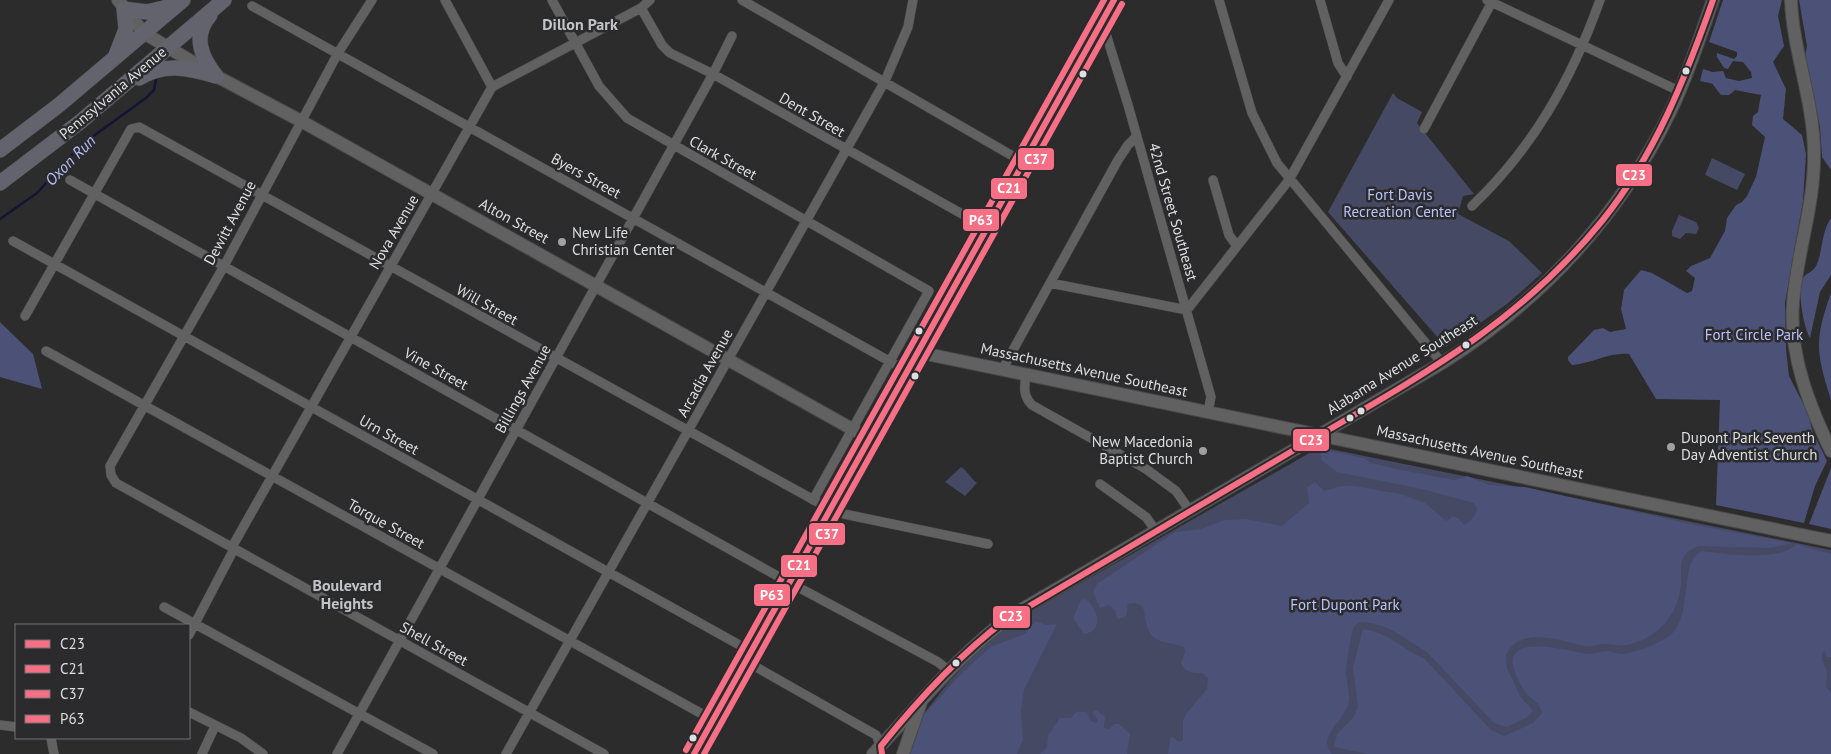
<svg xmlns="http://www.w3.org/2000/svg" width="1831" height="754" font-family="'PT Sans',sans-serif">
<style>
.green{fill:#454963}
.forest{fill:#4c5177}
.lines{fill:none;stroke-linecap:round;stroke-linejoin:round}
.stream{stroke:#131436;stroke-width:2.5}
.street-casing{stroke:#49494a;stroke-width:10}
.secondary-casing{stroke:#49494a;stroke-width:14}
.highway-casing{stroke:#49494a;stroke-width:16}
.street{stroke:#616162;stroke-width:9}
.secondary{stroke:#616162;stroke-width:12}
.highway{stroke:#62636d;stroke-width:15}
.bus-1-casing{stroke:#2b2b2e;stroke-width:10}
.bus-2-casing{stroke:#2b2b2e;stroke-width:10}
.bus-3-casing{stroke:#2b2b2e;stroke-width:10}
.bus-4-casing{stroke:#2b2b2e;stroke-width:10}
.bus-1{stroke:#f76f85;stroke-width:6}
.bus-2{stroke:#f76f85;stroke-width:6}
.bus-3{stroke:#f76f85;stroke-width:6}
.bus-4{stroke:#f76f85;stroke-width:6}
.bus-dot{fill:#dedfe0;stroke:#2b2b2e;stroke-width:2}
.poi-dot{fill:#a0a0a1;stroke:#2b2b2e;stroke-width:2}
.labels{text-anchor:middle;stroke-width:5;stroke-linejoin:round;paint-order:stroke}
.street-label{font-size:15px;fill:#dedfe0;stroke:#2b2b2e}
.park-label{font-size:15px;fill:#bbc4fd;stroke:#2b2b2e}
.poi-label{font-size:15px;fill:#dedfe0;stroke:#2b2b2e;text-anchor:start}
.neighbourhood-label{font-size:16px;font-weight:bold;fill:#c3c4c7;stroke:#2b2b2e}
.water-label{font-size:16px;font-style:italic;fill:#b6bff7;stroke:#2b2b2e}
.line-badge{stroke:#2b2b2e;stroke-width:2}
.badge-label{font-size:14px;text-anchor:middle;font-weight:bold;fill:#fff}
</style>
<rect width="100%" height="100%" fill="#2c2c2d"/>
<path class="green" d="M1393,93L1397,98L1422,112L1417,123L1474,194L1463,196L1458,214L1509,241L1542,273L1507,304L1446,347L1328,212Z
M1712,158L1745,174L1737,190L1705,175Z
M1679,215L1696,222L1699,228L1696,234L1686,233L1680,239L1672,236V231Z
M1320,447L1831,550V754H909L922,716L948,683L983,645L1028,613Z
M961,467C969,472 970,478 977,483L965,496L945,482Z"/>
<path class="forest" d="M1723,0H1782L1778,16L1784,46L1773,62L1786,89L1783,119L1802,135L1806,154L1803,201L1785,303L1786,349L1789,376L1809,415L1812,430L1827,461L1815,486L1804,523L1716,505L1720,400L1656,399L1629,354C1609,352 1591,364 1572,365L1568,360V357L1594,330L1603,328L1610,332L1626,329L1621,309L1624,290L1641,270L1652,273L1687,293L1692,291L1695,278L1686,271L1691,266L1710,258L1725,231L1727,218L1736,205L1742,202L1747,196L1756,177L1765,137L1752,125L1753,116L1758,112L1761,95L1735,90L1729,95H1721C1709,81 1718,85 1700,81L1703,69L1712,72L1723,71L1726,78L1739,81L1752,78L1751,72L1743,62L1733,61L1728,69L1724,68L1717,57V53L1734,59L1737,56V52L1709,42Z
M1799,0H1831V170L1822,157L1820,127L1805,56L1807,46Z
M1831,218V275L1820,292L1810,338C1803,326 1798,294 1802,280C1805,273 1812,273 1816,266C1823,252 1821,232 1831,218Z
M1831,293V400C1816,352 1814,341 1831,293Z
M0,322L33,354L42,389L0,377Z
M1325,450L1364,458L1371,463L1396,469L1455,480L1467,476L1490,485L1525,487L1695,525L1792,543L1771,548L1698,546C1693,549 1688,550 1685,555C1679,563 1682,575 1681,584C1678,616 1658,638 1627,645C1619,647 1612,644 1604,644C1598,644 1592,648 1585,646C1562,641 1519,625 1506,655L1507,668L1520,696L1533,711L1526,718L1507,727L1494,723L1427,652C1402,638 1393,625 1362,622C1358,623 1355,625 1353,629C1351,635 1346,666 1346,674C1347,682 1349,689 1349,697C1350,719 1315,734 1332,754H1168L1171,736L1179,742L1183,740V721L1186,714L1207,689L1208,678L1202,673C1192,673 1186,673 1181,663L1185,652L1184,647C1166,640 1151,646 1146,622C1144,616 1145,611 1142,606L1135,603L1128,604L1126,616L1119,619L1116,616L1115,610L1109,605L1100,608L1093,592L1097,584L1175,532L1201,529L1225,520L1245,519L1282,526L1309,503L1307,487L1315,482L1324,491L1341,486H1355L1400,494L1425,503L1446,521L1453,516L1459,519L1464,525C1471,522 1476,515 1477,508L1473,503L1426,490L1337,472L1321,460L1320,453Z
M1831,468V529L1809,524Z
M1796,544L1831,554V657H1827L1824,650C1818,661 1826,663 1827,674C1827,678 1826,682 1826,687L1831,693V754H1368L1334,747L1337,734L1353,718L1358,707L1353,667L1363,629C1391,633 1401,649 1425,659L1491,730L1504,736L1533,723L1542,713C1541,703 1532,700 1526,693C1521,687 1514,673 1513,665C1508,632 1576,653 1589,654C1595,654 1602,651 1608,651C1613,652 1618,654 1623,654C1637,652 1658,644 1669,636C1694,619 1678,560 1702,551C1722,554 1783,562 1796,544Z
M1086,599C1097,608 1105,631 1084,634L1073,618L1081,600Z
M1035,621L1046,625L1057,624L1024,690L1021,710L1023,740L1017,754H909L924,715L963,672L992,646L1025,634Z
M1096,710L1105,716L1104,728L1109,729L1114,724H1119L1130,734L1127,754H1040L1047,747L1048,735L1060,718H1071L1076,712H1087L1091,721L1096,723L1098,719L1092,713Z"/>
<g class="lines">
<path class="stream" d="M160,1L161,0
M0,219L37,193L81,145L146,98L154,90L156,79"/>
<g class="street-casing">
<path id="street" d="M372,0L338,53L224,266L110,466L111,475L116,483L604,754
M445,0L492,87
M552,0L599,86L627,118L929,291L813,500
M742,0L1023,162
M1219,0L1252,113L1277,163L1442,363
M1320,0L1338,63L1347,77
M1487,0L1679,91
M252,6L907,371
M641,8L662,45L670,53L713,74L987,228
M1102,21L1128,105L1211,397L1208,412
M1424,129L1493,0
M70,180L781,578L938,662L948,670
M1213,180L1229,235L1237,246
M1472,206C1533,148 1572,79 1600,0
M13,241L743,647L756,667L876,735L881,746
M1050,283L1187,310L1289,180L1389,0
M25,316L131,129L139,127L830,509L844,514L988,544
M46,351L713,720
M1002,370L1118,160L1128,145L1137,136
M1026,375C1024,387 1023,396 1032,405L1146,469L1176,491L1190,511
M1100,484L1146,517L1156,531
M232,547L492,87L641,8L650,0
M164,607L433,754
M189,635L234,549
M189,712L241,738L263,754
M0,725L16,727
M51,738L54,754
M202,754L215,726
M337,754L713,74L732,36
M506,754L885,81L908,27L913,0"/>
</g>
<g class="secondary-casing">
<path id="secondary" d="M118,0L144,33L216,76L301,121L870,439
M1791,0C1793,52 1814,101 1814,153C1815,204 1797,252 1793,303C1789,355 1809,405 1831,451
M917,352L1831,541
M694,754L1114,0
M873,754C919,705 959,653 1014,614L1442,363C1541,301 1621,215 1671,110C1688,75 1700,37 1713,0
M903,754L921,702"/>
</g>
<g class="highway-casing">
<path id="highway" d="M210,15C192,36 201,57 216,76
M116,55L126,29L124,9L147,12L172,6
M139,78C165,62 189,68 216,76
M0,150L59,105L183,0
M0,183L80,122L224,0"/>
</g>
<use href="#street" class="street"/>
<use href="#secondary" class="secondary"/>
<use href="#highway" class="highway"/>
<g class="bus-1-casing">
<path id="bus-1" d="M882,754L881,746C918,700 957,657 1004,621C1101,564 1198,507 1294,450C1410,382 1515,328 1602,221C1655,155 1685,79 1713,0"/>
</g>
<g class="bus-2-casing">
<path id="bus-2" d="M694,754L1114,0"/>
</g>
<g class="bus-3-casing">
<path id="bus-3" d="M704,754L1122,4"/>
</g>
<g class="bus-4-casing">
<path id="bus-4" d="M686,750L1104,0"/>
</g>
<use href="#bus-1" class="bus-1"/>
<use href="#bus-2" class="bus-2"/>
<use href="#bus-3" class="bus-3"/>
<use href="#bus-4" class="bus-4"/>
</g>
<g class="bus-dot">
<circle cx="1686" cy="71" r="4.5"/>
<circle cx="1083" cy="74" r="4.5"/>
<circle cx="919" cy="331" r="4.5"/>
<circle cx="1466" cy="345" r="4.5"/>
<circle cx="915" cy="376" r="4.5"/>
<circle cx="1361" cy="411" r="4.5"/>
<circle cx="1350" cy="418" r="4.5"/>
<circle cx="956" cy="663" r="4.5"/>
<circle cx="693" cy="738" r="4.5"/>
</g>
<g class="poi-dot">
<circle cx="562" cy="242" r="5"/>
<circle cx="1671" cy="447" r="5"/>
<circle cx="1203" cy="451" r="5"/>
</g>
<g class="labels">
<g class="street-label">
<text transform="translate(113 93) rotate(-40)" y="5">Pennsylvania Avenue</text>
<text transform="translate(812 115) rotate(30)" y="5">Dent Street</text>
<text transform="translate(723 158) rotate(29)" y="5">Clark Street</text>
<text transform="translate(586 176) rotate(29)" y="5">Byers Street</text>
<text transform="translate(1173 212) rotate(74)" y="5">42nd Street Southeast</text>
<text transform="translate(514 221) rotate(29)" y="5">Alton Street</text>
<text transform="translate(230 223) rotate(-62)" y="5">Dewitt Avenue</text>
<text transform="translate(394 232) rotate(-60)" y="5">Nova Avenue</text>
<text transform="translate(487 305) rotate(29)" y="5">Will Street</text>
<text transform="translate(1402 365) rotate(-32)" y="5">Alabama Avenue Southeast</text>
<text transform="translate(436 369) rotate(29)" y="5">Vine Street</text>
<text transform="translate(1084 370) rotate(12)" y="5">Massachusetts Avenue Southeast</text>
<text transform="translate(705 373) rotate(-61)" y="5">Arcadia Avenue</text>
<text transform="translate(523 389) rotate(-61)" y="5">Billings Avenue</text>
<text transform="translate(389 435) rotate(29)" y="5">Urn Street</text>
<text transform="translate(1480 452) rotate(12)" y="5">Massachusetts Avenue Southeast</text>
<text transform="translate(386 524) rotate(29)" y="5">Torque Street</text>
<text transform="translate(434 644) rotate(29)" y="5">Shell Street</text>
</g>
<g class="park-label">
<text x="1400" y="200">Fort Davis<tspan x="1400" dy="17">Recreation Center</tspan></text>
<text x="1754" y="340">Fort Circle Park</text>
<text x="1345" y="610">Fort Dupont Park</text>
</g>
<g class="poi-label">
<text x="572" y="238">New Life<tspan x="572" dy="17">Christian Center</tspan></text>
<text x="1681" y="443">Dupont Park Seventh<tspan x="1681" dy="17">Day Adventist Church</tspan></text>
<text x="1193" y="447" text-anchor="end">New Macedonia<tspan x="1193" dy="17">Baptist Church</tspan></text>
</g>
<g class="neighbourhood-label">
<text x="580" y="30">Dillon Park</text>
<text x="347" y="591">Boulevard<tspan x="347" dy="18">Heights</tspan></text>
</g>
<g class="water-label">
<text transform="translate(70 160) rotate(-45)" y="6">Oxon Run</text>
</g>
</g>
<g class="line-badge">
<rect x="1017" y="147" width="38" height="24" rx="5" fill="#f76f85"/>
<rect x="1615" y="163" width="38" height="24" rx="5" fill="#f76f85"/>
<rect x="990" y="177" width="38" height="23" rx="5" fill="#f76f85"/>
<rect x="962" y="208" width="38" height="24" rx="5" fill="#f76f85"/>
<rect x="1292" y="428" width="38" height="24" rx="5" fill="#f76f85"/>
<rect x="808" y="522" width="38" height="24" rx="5" fill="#f76f85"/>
<rect x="780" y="554" width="38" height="24" rx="5" fill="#f76f85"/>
<rect x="753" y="583" width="38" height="24" rx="5" fill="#f76f85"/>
<rect x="992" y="605" width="39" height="24" rx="5" fill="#f76f85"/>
</g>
<g class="badge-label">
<text x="1036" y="164">C37</text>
<text x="1634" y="180">C23</text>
<text x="1009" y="193">C21</text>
<text x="981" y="225">P63</text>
<text x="1311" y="445">C23</text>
<text x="827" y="539">C37</text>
<text x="799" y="570">C21</text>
<text x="772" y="600">P63</text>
<text x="1011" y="621">C23</text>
</g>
<rect x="15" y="624" width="175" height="115" fill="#2b2b2e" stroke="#737375"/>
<rect x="25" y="640" width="25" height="8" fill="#f76f85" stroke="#737375"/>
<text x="60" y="649" font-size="15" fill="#dedfe0">C23</text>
<rect x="25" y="665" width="25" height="8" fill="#f76f85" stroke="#737375"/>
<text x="60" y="674" font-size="15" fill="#dedfe0">C21</text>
<rect x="25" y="690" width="25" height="8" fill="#f76f85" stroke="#737375"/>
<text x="60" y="699" font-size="15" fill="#dedfe0">C37</text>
<rect x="25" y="715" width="25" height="8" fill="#f76f85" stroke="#737375"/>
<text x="60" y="724" font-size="15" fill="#dedfe0">P63</text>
</svg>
